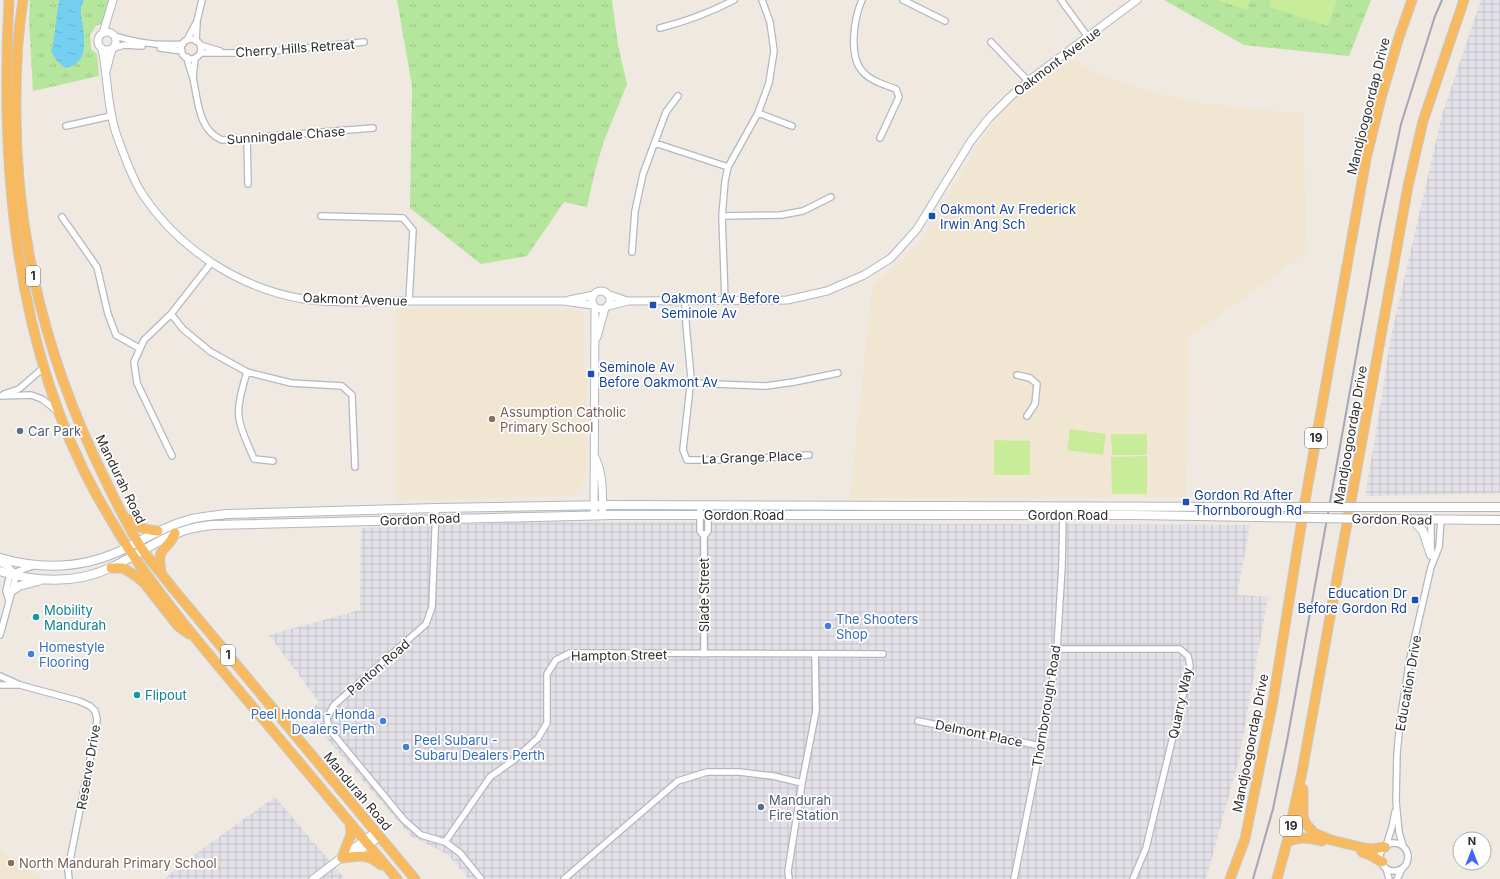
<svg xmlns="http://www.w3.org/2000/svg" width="1500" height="879" font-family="Inter,sans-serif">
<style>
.industrial{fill:url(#industrial-grid)}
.education{fill:#f0e6d1}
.grass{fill:url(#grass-tufts)}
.pitch{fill:#c9ec9a}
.water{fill:url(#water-ripples)}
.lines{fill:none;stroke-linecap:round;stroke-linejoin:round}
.minor-casing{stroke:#b4b7c1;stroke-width:8}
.tertiary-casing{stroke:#b4b7c1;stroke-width:9}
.secondary-casing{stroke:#b4b7c1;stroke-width:10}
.trunk-casing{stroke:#c9c9c9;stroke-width:11}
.minor{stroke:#fff;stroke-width:5.5}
.tertiary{stroke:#fff;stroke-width:7}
.secondary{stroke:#fff;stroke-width:8}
.trunk{stroke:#f8ba60;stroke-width:9}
.rail{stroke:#a3a6b8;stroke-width:2}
.secondary-bridge-casing{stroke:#b4b7c1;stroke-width:10;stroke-linecap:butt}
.secondary-bridge{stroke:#fff;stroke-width:8}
.transit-dot{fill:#1a4fb4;stroke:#fff;stroke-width:1.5}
.education-dot{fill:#8d6e63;stroke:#fff;stroke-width:1.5}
.service-dot{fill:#5c6f8a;stroke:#fff;stroke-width:1.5}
.culture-dot{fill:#0f9aa8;stroke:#fff;stroke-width:1.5}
.shop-dot{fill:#3f7fe0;stroke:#fff;stroke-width:1.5}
.labels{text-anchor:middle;stroke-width:3.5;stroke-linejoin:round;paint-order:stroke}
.shield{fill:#fff;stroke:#6d6d6d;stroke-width:1}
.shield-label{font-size:12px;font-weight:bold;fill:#2e2e2e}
.street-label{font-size:13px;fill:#2e2e2e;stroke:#fff}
.transit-label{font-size:13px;fill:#164399;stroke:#fff;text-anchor:start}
.education-label{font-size:13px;fill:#785e54;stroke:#fff;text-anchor:start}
.service-label{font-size:13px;fill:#4e5e75;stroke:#fff;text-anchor:start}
.culture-label{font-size:13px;fill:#0d838f;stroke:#fff;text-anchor:start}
.shop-label{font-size:13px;fill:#366cbe;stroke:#fff;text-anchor:start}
</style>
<defs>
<pattern id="industrial-grid" width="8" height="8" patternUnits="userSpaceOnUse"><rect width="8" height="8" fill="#e3e1e8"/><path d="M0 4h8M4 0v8" fill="none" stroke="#c3c1c7"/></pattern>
<pattern id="grass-tufts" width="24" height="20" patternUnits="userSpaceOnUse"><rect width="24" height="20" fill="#b6e59e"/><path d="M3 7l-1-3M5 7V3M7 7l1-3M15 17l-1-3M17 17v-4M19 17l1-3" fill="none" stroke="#9dc588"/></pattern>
<pattern id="water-ripples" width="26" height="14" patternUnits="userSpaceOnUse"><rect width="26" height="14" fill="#75cff0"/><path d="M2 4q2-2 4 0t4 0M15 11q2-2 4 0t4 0" fill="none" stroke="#66b2ce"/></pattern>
</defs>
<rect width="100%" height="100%" fill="#efe9e1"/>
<path class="industrial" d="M1481,0H1500V493L1365,496L1381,402L1391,336L1442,115Z
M532,522L1250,525L1237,595L1268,597L1239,759L1206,879H469L447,854L411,836L306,715L319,702L269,635L360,610L361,528Z
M275,797L345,879H164L201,850Z"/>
<path class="education" d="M1076,60L1092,72L1155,93L1200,103L1303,114L1307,252L1189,337L1186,497L850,498L872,287L876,282L919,245L986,132L1012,101L1050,70Z
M396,308L576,311L581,312L584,315L583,364L587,373L586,480L572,496L396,501Z
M0,848L43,879H0Z"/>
<path class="grass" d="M30,0H108L103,23L96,26L90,35L91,49L97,54L99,76L33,91L29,20Z
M397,0H612L618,45L627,84L604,141L595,171L587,207L564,202L527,256L481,264L410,208L412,86Z
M1164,0H1371L1349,56L1244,45Z"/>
<path class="pitch" d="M1217,0H1250L1247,10Z
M1271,0H1337L1328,26L1269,7Z
M1070,429L1106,434L1103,455L1067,450Z
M1111,434H1147V455H1112Z
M994,440L1030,441V475H1012V468V475H994Z
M1147,456V494H1112L1111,457Z"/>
<path class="water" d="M59,0H84C83,3 81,6 81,9C80,15 83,22 83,28C85,47 87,63 65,68L57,61L51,51L53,45Z"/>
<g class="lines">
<g class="minor-casing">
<path id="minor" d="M862,0C854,18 848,57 863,72C871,81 885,85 896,89L899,97L880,138
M903,0L945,21
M1061,0L1088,37
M660,28C688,21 709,13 734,0
M115,36C137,43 160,46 183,44
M181 49a10 10 0 1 1 20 0a10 10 0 1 1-20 0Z
M187,40L197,21L202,0
M196,41L197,23
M991,42L1028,81
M200,45L220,51
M114,48L124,45L142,46
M160,48L182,51
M200,53H239L285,50L364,42
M187,57C188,65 191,71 193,78C198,100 198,130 222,140L373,128
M193,77L195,58
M758,113L792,126
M66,126L111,116
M247,138L248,184
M655,143L728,167
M321,216L403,218L413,230L409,301
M722,216L781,215L803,211L831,197
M62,217L97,267L108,314L116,335L139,348
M632,252L635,211L643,174L666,112L678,96
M685,301L686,324L691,378L683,450L687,460H730L809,455
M725,301L722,216L725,181L728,167L758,113L769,83L774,51L770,22L762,0
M171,314L183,329L211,352L247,372L291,383L342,386L352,395L355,467
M247,372C243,386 237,404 239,418C241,432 249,446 254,459L273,461
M1017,375L1030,378L1037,384L1035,404L1027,416
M690,383L766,386L794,382L838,373
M4,394L19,389L42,369
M0,396L31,395L42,399L57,411
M172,456L137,383L134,362L144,340L171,314L211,263
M700,505V531L704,536V654
M436,508L432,607L426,624L334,705L327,718L329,729L404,820L421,835L445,842L460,853L481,879
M1431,520V550
M704,536L708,531V505
M0,563L9,567L16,576L0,635
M9,601L6,591L10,574L33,566
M1057,649H1180L1188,656L1190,666L1146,848L1133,879
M0,676L20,685L79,701L90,706L95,711L97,719L96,729L68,870L69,879
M0,685H17
M918,721L1041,746
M445,842L490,777L514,760L538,738L547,723V674L556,660L570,653L883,654
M1380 857a14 14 0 1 1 28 0a14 14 0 1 1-28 0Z
M1386,846L1392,827L1395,812
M1403,846L1399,832L1396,801L1397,754L1400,721L1410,658L1431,567L1439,547L1441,520
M1386,868L1389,879
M564,879L678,781L707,772H739L773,776L802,783
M789,879L788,871L802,783L816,711L815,654
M1014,879L1050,699L1057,649L1062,566L1063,512
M1397,879L1402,869"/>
</g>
<g class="tertiary-casing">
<path id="tertiary" d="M98 41a9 9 0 1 1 18 0a9 9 0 1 1-18 0Z
M103,33L113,0
M102,49C108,78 107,108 117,136C124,155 132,179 143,195C179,249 239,288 303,299C337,304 376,301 410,301C461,301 512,301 563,301L593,305
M106,71L112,49
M592 300a9 9 0 1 1 18 0a9 9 0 1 1-18 0Z
M607,294L627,301
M569,300L594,295
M608,306L628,301L787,300L827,291L864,275L891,258L917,229L971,141L989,118L1010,97L1028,81L1137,0
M597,337L605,308
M596,459C604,477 602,496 603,515
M594,515L595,307
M355,852L369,845L379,837
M313,879L375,832"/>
</g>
<g class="secondary-casing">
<path id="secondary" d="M1362,507H1500
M1378,519L1500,520
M1413,520L1423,531L1431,555
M0,558C42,570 82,569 122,550C143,540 163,527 185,521C199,516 213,516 227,514L436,508L609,505L1253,507
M0,571C36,582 75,584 110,568C136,556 159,538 186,530C195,527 204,526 213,525L613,515H1135L1255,517
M13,590L19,586L38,581"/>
</g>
<g class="trunk-casing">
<path id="trunk" d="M9,0C0,168 15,347 97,496C107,513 117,531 128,548C165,603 209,655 252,706C300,764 349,821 397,879
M23,0C18,32 16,65 16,97C14,221 41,341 93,454C108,486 123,519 142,549C152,563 164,577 175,591L415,879
M128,519C137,527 145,530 158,531
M111,568H123L136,576L145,584L178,626L189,634
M161,572C156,544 167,553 175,533
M1303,789V817L1306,824L1314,833L1331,840L1364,848L1372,849L1385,847
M350,823L351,834L342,858C359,856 367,853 381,865
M1287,842C1302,836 1307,838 1322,841
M1362,852L1370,855L1382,862
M1230,879L1245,839L1273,701L1305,501L1366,159L1381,98L1399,37L1412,0
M1277,879L1287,842L1302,772L1408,186L1423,121L1464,0"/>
</g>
<use href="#minor" class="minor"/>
<use href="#tertiary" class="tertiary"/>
<use href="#secondary" class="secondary"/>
<use href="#trunk" class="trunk"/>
<path class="rail" d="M1253,879L1273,809L1287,741L1380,224L1401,124L1435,16L1442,0"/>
<g class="secondary-bridge-casing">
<path id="secondary-bridge" d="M1253,507H1362
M1255,517L1378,519"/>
</g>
<use href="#secondary-bridge" class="secondary-bridge"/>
</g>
<g class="transit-dot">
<rect x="928" y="212" width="8" height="8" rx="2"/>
<rect x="649" y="301" width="8" height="8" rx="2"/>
<rect x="587" y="370" width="8" height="8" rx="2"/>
<rect x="1182" y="498" width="8" height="8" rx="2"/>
<rect x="1411" y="596" width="8" height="8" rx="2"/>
</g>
<g class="education-dot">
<circle cx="492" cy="419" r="4"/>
<circle cx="11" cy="863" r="4"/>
</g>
<g class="service-dot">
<circle cx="20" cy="431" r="4"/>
<circle cx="761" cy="807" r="4"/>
</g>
<g class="culture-dot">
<circle cx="36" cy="617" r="4"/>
<circle cx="137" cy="695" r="4"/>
</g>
<g class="shop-dot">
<circle cx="828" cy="626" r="4"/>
<circle cx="31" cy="654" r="4"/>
<circle cx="383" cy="721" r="4"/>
<circle cx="406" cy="747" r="4"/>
</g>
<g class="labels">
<g class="shield">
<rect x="26" y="266" width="14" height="20" rx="3"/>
<rect x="1305" y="428" width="22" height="20" rx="3"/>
<rect x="221" y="645" width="14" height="20" rx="3"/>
<rect x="1280" y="816" width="22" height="20" rx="3"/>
</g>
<g class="shield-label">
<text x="33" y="280">1</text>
<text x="1316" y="442">19</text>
<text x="228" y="659">1</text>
<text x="1291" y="830">19</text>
</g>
<g class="street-label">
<text transform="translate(295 48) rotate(-4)" y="5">Cherry Hills Retreat</text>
<text transform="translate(1057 61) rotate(-37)" y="5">Oakmont Avenue</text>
<text transform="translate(1368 106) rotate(-76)" y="5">Mandjoogoordap Drive</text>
<text transform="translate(286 135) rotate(-4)" y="5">Sunningdale Chase</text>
<text transform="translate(355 299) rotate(2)" y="5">Oakmont Avenue</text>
<text transform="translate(1350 435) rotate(-80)" y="5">Mandjoogoordap Drive</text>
<text transform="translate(752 457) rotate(-2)" y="5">La Grange Place</text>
<text transform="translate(121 479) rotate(64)" y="5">Mandurah Road</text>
<text x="744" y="520">Gordon Road</text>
<text x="1068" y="520">Gordon Road</text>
<text transform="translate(420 519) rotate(-2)" y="5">Gordon Road</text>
<text transform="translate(1392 519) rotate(1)" y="5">Gordon Road</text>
<text transform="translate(704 595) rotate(-90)" y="5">Slade Street</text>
<text transform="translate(619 655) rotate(-1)" y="5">Hampton Street</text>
<text transform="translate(378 667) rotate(-41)" y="5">Panton Road</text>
<text transform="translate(1408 683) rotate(-80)" y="5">Education Drive</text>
<text transform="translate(1180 703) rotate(-78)" y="5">Quarry Way</text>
<text transform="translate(1046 706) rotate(-81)" y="5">Thornborough Road</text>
<text transform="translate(979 733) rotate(12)" y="5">Delmont Place</text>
<text transform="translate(1250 743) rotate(-79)" y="5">Mandjoogoordap Drive</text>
<text transform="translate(88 767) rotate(-80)" y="5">Reserve Drive</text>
<text transform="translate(358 791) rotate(50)" y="5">Mandurah Road</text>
</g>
<g class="transit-label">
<text x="940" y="214">Oakmont Av Frederick<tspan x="940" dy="15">Irwin Ang Sch</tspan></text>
<text x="661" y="303">Oakmont Av Before<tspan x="661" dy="15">Seminole Av</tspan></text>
<text x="599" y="372">Seminole Av<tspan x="599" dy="15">Before Oakmont Av</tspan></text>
<text x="1194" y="500">Gordon Rd After<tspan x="1194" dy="15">Thornborough Rd</tspan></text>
<text x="1407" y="598" text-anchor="end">Education Dr<tspan x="1407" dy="15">Before Gordon Rd</tspan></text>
</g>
<g class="education-label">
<text x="500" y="417">Assumption Catholic<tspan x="500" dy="15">Primary School</tspan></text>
<text x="19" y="868">North Mandurah Primary School</text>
</g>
<g class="service-label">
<text x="28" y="436">Car Park</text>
<text x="769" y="805">Mandurah<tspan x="769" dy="15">Fire Station</tspan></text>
</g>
<g class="culture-label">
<text x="44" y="615">Mobility<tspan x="44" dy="15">Mandurah</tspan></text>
<text x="145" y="700">Flipout</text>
</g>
<g class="shop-label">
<text x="836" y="624">The Shooters<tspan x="836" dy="15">Shop</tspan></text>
<text x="39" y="652">Homestyle<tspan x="39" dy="15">Flooring</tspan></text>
<text x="375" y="719" text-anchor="end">Peel Honda - Honda<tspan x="375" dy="15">Dealers Perth</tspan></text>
<text x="414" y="745">Peel Subaru -<tspan x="414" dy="15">Subaru Dealers Perth</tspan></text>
</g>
</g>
<g transform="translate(1472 851)"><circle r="19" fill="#ffffff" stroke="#ababab"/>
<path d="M0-3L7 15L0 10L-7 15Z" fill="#4264fb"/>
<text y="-6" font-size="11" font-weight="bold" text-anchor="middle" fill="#2e2e2e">N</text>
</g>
</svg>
